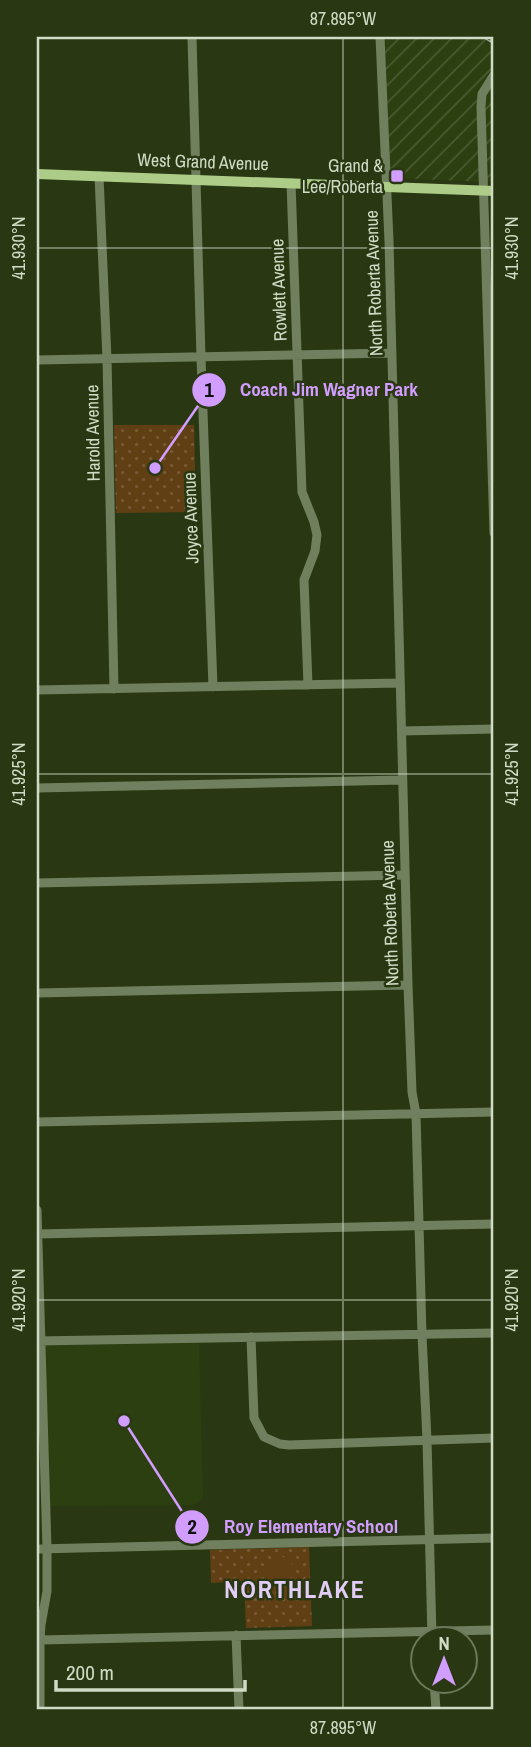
<svg xmlns="http://www.w3.org/2000/svg" width="531" height="1747" font-family="'Archivo Narrow',sans-serif">
<style>
.built{fill:#2c3f10}
.industrial{fill:url(#industrial-furrows)}
.grass{fill:url(#grass-dots)}
.garden{fill:#613f14}
.lines{fill:none;stroke-linecap:round;stroke-linejoin:round}
.minor{stroke:#70805f;stroke-width:9}
.major{stroke:#adcc88;stroke-width:10}
.rail-casing{stroke:#a5b197;stroke-width:4.5}
.rail{stroke:#293812;stroke-width:2;stroke-dasharray:5;stroke-linecap:butt}
.ticks{fill:none;stroke:#d0dac5;stroke-width:2;stroke-opacity:0.45}
.poi-dot{fill:#d19dfe;stroke:#293812;stroke-width:2.5}
.labels{text-anchor:middle;stroke-width:5;stroke-linejoin:round;paint-order:stroke}
.street-label{font-size:18px;fill:#d0dac5;stroke:#293812}
.poi-label{font-size:18px;fill:#d0dac5;stroke:#293812;text-anchor:end}
.district-label{font-size:24px;font-weight:bold;letter-spacing:2px;fill:#e2cdf6;stroke:#293812}
.leader{fill:none;stroke:#d19dfe;stroke-width:2.5}
.callout-dot{fill:#d19dfe;stroke:#293812;stroke-width:2.5}
.mark-label{font-size:21px;text-anchor:middle;font-weight:bold;fill:#111}
.callout-label{font-size:19px;text-anchor:middle;font-weight:bold;fill:#d19dfe;stroke:#293812;stroke-width:5;stroke-linejoin:round;paint-order:stroke}
.neatline{fill:none;stroke:#d0dac5;stroke-width:2.5}
.ticks-label{font-size:18px;text-anchor:middle;fill:#d0dac5}
</style>
<defs>
<pattern id="industrial-furrows" width="10" height="10" patternUnits="userSpaceOnUse" patternTransform="scale(1.75)"><rect width="10" height="10" fill="#2c3f10"/><path d="M-1 1l2-2M0 10L10 0M9 11l2-2" fill="none" stroke="#4a5a31"/></pattern>
<pattern id="grass-dots" width="8" height="8" patternUnits="userSpaceOnUse" patternTransform="scale(1.75)"><rect width="8" height="8" fill="#613f14"/><path d="M2 2h.1M6 6h.1" fill="none" stroke="#775a35" stroke-width="1.8" stroke-linecap="round"/></pattern>
</defs>
<rect width="100%" height="100%" fill="#293812"/>
<path class="built" d="M199,1342L203,1498L194,1505L50,1506L44,1344Z"/>
<path class="industrial" d="M379,37H494V182L386,178Z"/>
<path class="grass" d="M114,425H194L196,512L116,513Z
M309,1547L312,1626L246,1628L244,1581L211,1583L210,1550Z"/>
<path class="garden" d="M274,1557H285L290,1559C293,1567 293,1577 287,1583H273L268,1580C264,1571 264,1562 274,1557Z"/>
<g class="lines">
<path class="minor" d="M192,37L201,357L213,687
M380,37L389,241L408,985L412,1092L416,1114L422,1335L427,1440L432,1638
M494,75L482,94L481,107L494,533
M99,176L107,359L114,689
M291,183L302,492L314,522L317,535L315,551L304,580L308,685
M37,360L392,353
M37,690L400,683
M402,731L494,729
M37,788L402,780
M37,883L405,875
M37,993L408,985
M37,1122L494,1112
M37,1210L47,1549V1591L41,1625L40,1640V1710
M37,1234L494,1224
M251,1337L254,1418L264,1437L280,1444L289,1445L494,1438
M37,1341L494,1333
M37,1549L494,1538
M236,1635L239,1710
M40,1640L494,1630
M434,1680L436,1710"/>
<path class="major" d="M37,174L494,191"/>
<g class="rail-casing">
<path id="rail" d="M486,37L494,42"/>
</g>
<use href="#rail" class="rail"/>
</g>
<path class="ticks" d="M343,37V1710M37,248H494M37,774H494M37,1300H494"/>
<rect class="poi-dot" x="390" y="169" width="14" height="14" rx="3.5"/>
<g class="labels">
<g class="street-label">
<text transform="translate(203 162) rotate(2)" y="6">West Grand Avenue</text>
<text transform="translate(374 283) rotate(-92)" y="6">North Roberta Avenue</text>
<text transform="translate(279 290) rotate(-92)" y="6">Rowlett Avenue</text>
<text transform="translate(93 433) rotate(-91)" y="6">Harold Avenue</text>
<text transform="translate(191 518) rotate(-92)" y="6">Joyce Avenue</text>
<text transform="translate(390 913) rotate(-92)" y="6">North Roberta Avenue</text>
</g>
<g class="poi-label">
<text x="383" y="172">Grand &amp;<tspan x="383" dy="21">Lee/Roberta</tspan></text>
</g>
<g class="district-label">
<text x="295" y="1598">NORTHLAKE</text>
</g>
</g>
<path class="leader" d="M155 468L209 390M124 1421L192 1527"/>
<g class="callout-dot">
<circle cx="155" cy="468" r="7"/>
<circle cx="124" cy="1421" r="7"/>
<circle cx="209" cy="390" r="18"/>
<circle cx="192" cy="1527" r="18"/>
</g>
<g class="mark-label">
<text x="209" y="397">1</text>
<text x="192" y="1534">2</text>
</g>
<g class="callout-label">
<text x="329" y="396">Coach Jim Wagner Park</text>
<text x="311" y="1533">Roy Elementary School</text>
</g>
<rect width="531" height="1747" fill="none" stroke="#293812" stroke-width="77"/>
<g transform="translate(444 1660)"><circle r="33" fill="#293812" stroke="#6c795a" stroke-width="2"/>
<path d="M0-5L12 26L0 18L-12 26Z" fill="#d19dfe"/>
<text y="-10" font-size="19" font-weight="bold" text-anchor="middle" fill="#d0dac5">N</text>
</g>
<path d="M56 1680v10h189v-10" fill="none" stroke="#d0dac5" stroke-width="3.5"/>
<text x="66" y="1680" font-size="21" fill="#d0dac5" stroke="#293812" stroke-width="5" paint-order="stroke">200 m</text>
<rect x="38" y="38" width="454" height="1670" class="neatline"/>
<g class="ticks-label">
<text x="343" y="25">87.895°W</text>
<text transform="translate(19 248) rotate(-90)" y="6">41.930°N</text>
<text transform="translate(512 248) rotate(-90)" y="6">41.930°N</text>
<text transform="translate(19 774) rotate(-90)" y="6">41.925°N</text>
<text transform="translate(512 774) rotate(-90)" y="6">41.925°N</text>
<text transform="translate(19 1300) rotate(-90)" y="6">41.920°N</text>
<text transform="translate(512 1300) rotate(-90)" y="6">41.920°N</text>
<text x="343" y="1734">87.895°W</text>
</g>
</svg>
